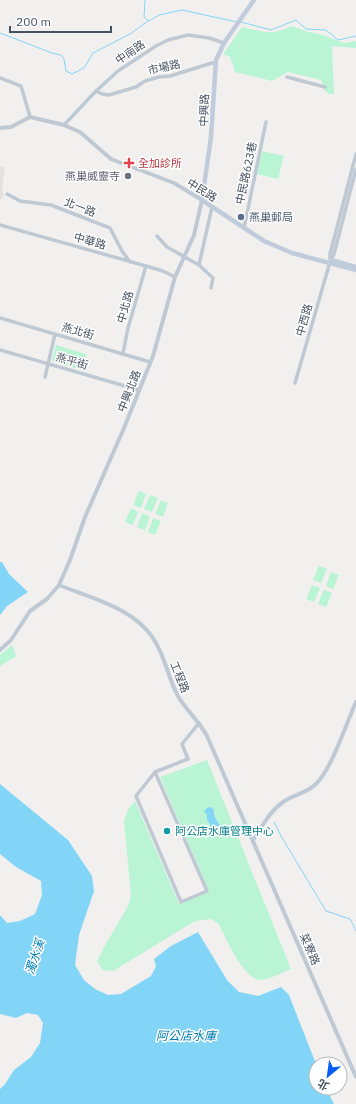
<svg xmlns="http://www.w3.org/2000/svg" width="356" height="1104" font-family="'IBM Plex Sans','Noto Sans TC',sans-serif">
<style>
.education{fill:#e3e1e1}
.green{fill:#b9f4d4}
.water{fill:#82d5f6}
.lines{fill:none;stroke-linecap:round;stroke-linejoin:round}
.stream{stroke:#82d5f6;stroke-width:1}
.minor{stroke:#bfc9d3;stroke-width:3.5}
.tertiary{stroke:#bfc9d3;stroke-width:4}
.secondary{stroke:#c0cbdb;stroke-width:4.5}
.health-dot{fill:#e0444e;stroke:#fff;stroke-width:1.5}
.worship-dot{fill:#6b7280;stroke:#fff;stroke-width:1.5}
.service-dot{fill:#5c6f8a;stroke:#fff;stroke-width:1.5}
.culture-dot{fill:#0f9aa8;stroke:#fff;stroke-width:1.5}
.labels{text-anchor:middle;stroke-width:3;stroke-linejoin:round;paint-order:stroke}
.street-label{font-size:11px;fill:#45515f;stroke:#fff}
.health-label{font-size:11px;fill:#be3a42;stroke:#fff;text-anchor:start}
.worship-label{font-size:11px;fill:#5b616d;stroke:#fff;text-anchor:end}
.service-label{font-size:11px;fill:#4e5e75;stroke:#fff;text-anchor:start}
.culture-label{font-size:11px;fill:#0d838f;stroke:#fff;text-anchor:start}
.water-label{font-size:12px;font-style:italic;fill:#017eb0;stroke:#fff}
</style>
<rect width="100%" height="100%" fill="#f2f0ef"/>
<path class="education" d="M0,166L5,167L2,189L4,195L0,201Z"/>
<path class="green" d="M292,26L309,32L323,35L344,43L356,41V48L332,46L334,94H330L325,91L321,80L288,72L272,81L235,72L230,57L223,54L242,27C264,32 271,36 292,26Z
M262,151L284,156L278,179L257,174Z
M56,345L86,354L82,370L53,362L52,360Z
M139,491L146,494L141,508L133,505Z
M150,495L158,498L152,512L144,509Z
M161,500L168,503L163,517L155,514Z
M131,508L138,512L133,525L125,522Z
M142,513L150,517L145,530L137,527Z
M153,518L161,521L155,535L148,532Z
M319,566L327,569L321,583L313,580Z
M331,572L339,575L333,589L326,586Z
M312,585L320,588L314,602L306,599Z
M324,590L332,593L326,607L318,604Z
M12,645L16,655L15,657L0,666V655Z
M207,760L291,969C283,972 271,979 262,980C244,981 226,938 218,923L211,919L195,921L113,971L103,970L97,961L103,949L127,908L131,896L124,821L128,809L135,801L179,904L209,891L160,777Z"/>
<path class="water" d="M0,562H2L9,574L28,592L7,606L0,615Z
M0,784L68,840L92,876L94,891L79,935L75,965L84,980L95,989L108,995L121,994L151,976L156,966L154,959L171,946L198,932L227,980L239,992L258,996L281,987L289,995L316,1064V1088H326L334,1104H0V1089L5,1084L14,1070L31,1057L40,1043L43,1023L38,1015L27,1013L16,1018L0,1014V915L7,923L20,921L35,914L42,895L41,881L16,867L0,854Z
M211,807L214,810C213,818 218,821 221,828L220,830L214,833L210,830V824L207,820V814L204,812L207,808Z"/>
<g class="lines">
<path class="stream" d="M145,0L144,17L149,21L159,15L182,10L237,22
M241,22L271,30L296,20L306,29L326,30L338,40L356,36
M0,33L52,53L61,55L64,59L66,71L72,74L84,68L93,53L130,34L148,21
M274,822L281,836L326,911L350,919L356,931"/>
<path class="minor" d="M287,77L325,87
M0,78L21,86L30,117
M96,91L102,94L109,95L136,87L145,81L159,77L170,76L212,63L215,64
M64,125L96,91L118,71L156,46L168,40L188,35L209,38L224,43
M7,194L20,201L51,205L110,228L122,251L130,262
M0,225L146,266L163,271L175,277
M244,228L266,122
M157,236L167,247L199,265L213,278L211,288
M330,259V254L356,154
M199,265L212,207
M0,318L150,362
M0,350L139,390
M123,353L128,328L146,266
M45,377L55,334
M295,383L330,262L334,254L356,169
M155,772L207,891L181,902L136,796L155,772L188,759L182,744L199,723"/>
<path class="tertiary" d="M0,128L11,127L30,117L64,125L80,132L111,159L174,183L202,200L194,235L175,277L153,356L124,428L85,517L70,560L59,585L47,599L30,611L11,640L0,650
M59,585C93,599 139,609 157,645C166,661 169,680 178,696C186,710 199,721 207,736L356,1077
M253,840C262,827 270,811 283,802C293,795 307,793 316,784C332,768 346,724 356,702"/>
<path class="secondary" d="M254,0L224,43L216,60L211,137L202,200L264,241L292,253L356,270
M330,262L335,261L356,267"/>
</g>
<path class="health-dot" d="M127 157h4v4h4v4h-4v4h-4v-4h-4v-4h4z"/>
<circle class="worship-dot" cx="128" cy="176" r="4"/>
<circle class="service-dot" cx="241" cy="217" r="4"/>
<circle class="culture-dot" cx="167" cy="831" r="4"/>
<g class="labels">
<g class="street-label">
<text transform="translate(130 52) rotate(-34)" y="4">中南路</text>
<text transform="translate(164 67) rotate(-13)" y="4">市場路</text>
<text transform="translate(204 110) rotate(-88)" y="4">中興路</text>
<text transform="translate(246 173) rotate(-78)" y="4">中民路623巷</text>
<text transform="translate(202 190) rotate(32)" y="4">中民路</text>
<text transform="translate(80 207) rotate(21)" y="4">北一路</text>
<text transform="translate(90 241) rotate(16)" y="4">中華路</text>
<text transform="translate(125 307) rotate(-74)" y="4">中北路</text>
<text transform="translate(304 320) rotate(-74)" y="4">中西路</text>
<text transform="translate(78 331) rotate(16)" y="4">燕北街</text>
<text transform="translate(72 361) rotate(16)" y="4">燕平街</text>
<text transform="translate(129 391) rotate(-68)" y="4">中興北路</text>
<text transform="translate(180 677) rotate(68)" y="4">工程路</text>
<text transform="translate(310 949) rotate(67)" y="4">菜寮路</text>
</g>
<g class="health-label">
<text x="138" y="167">全加診所</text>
</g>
<g class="worship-label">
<text x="120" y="180">燕巢威靈寺</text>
</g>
<g class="service-label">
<text x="249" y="221">燕巢郵局</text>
</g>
<g class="culture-label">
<text x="175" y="835">阿公店水庫管理中心</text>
</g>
<g class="water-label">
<text transform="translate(35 957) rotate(-72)" y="4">濁水溪</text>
<text x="186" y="1040">阿公店水庫</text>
</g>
</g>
<g transform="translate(328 1076) rotate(209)"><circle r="19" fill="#ffffff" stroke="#b5b9bf"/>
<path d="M0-3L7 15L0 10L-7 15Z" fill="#045df7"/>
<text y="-6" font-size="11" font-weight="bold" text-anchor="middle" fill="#45515f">北</text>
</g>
<path d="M10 26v6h101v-6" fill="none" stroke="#45515f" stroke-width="2"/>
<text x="16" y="26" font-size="12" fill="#45515f" stroke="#ffffff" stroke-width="3" paint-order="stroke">200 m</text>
</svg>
